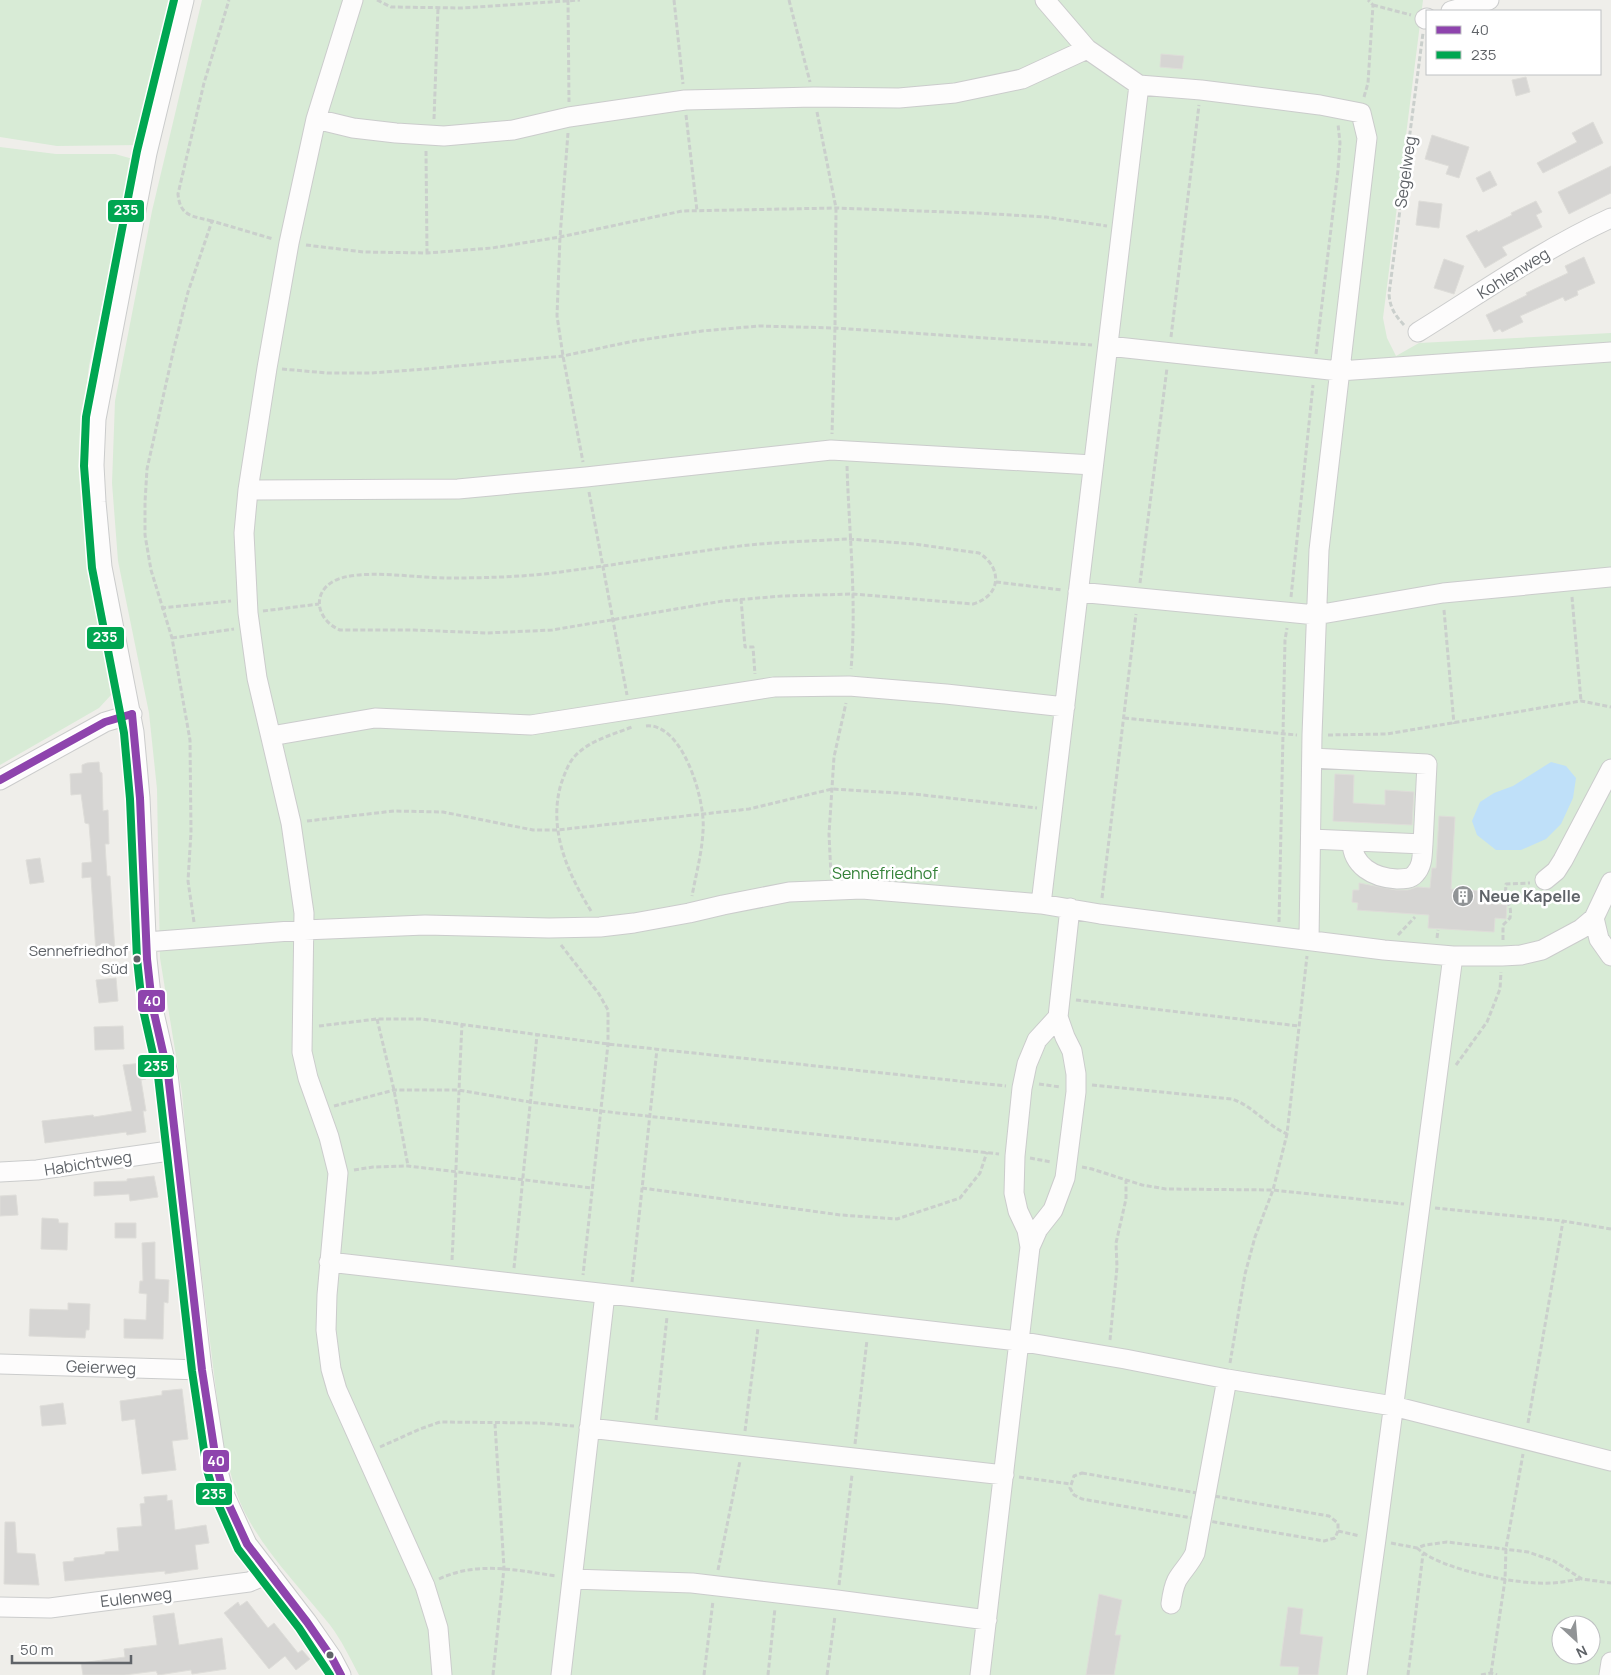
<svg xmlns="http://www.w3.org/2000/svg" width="1611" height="1675" font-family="Manrope,sans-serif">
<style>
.green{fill:#d8ebd6;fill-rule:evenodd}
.water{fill:#bfe0f9}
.building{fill:#d6d5d3;stroke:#deddd9}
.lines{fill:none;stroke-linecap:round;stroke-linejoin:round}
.minor-casing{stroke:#cbcccc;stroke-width:21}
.path{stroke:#cacfcc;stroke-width:3;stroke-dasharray:5 2.5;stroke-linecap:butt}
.minor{stroke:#fdfcfc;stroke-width:19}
.bus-1-casing{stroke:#fff;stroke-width:11}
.bus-2-casing{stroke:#fff;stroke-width:11}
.bus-1{stroke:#8e44ad;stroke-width:8}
.bus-2{stroke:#00a651;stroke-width:8}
.bus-dot{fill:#5f6368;stroke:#fff;stroke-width:2}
.labels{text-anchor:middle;stroke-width:5;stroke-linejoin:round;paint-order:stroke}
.bus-label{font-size:15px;fill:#5f6368;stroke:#fff;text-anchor:end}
.street-label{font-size:16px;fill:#5f6368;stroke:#fff}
.park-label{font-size:16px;fill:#348238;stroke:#fff}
.poi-label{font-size:16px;font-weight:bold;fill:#5f6368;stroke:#fff;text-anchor:start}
.line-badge{stroke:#fff;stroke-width:2}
.badge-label{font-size:14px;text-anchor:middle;font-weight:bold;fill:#fff}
</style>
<rect width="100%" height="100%" fill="#efeeea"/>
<path class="green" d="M0,0H173L141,145L57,146L0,137Z
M202,0H1423L1383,318L1387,338L1396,356L1419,343L1611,333V1675H359C350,1658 342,1641 330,1625C303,1591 272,1560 250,1522C235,1497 229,1467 222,1439L188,1163L182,1093L160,958L157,789L149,713L118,561L112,483L115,401L152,211ZM1561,1625H1591V1655H1561Z
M0,147L56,154H115L133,159L89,366L82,424V494L87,543L114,685L111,695L99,708L0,765Z"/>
<path class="water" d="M1551,762L1566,766L1576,778L1573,798L1561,824L1546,839L1521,850H1496L1477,835L1472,821L1480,802L1494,793L1513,786Z"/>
<path class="building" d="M1161,54L1184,56L1182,69L1160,67Z
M1526,77L1530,92L1516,96L1512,80Z
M1593,122L1603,143L1543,173L1537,163L1577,142L1572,133Z
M1432,135L1469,147L1459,178L1446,174L1449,166L1425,159Z
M1611,166V193L1569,214L1558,192Z
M1490,171L1497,185L1483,192L1476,178Z
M1419,201L1442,204L1439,228L1416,225Z
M1536,201L1542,212L1536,215L1542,227L1502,247L1507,255L1485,268L1466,236L1477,230L1478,232L1512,215L1511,213Z
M1584,257L1595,283L1577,291L1578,295L1565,301L1563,297L1520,316L1523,322L1502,332L1500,329L1494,332L1486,315L1527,295L1526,293L1568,273L1565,266Z
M1444,259L1464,266L1454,294L1434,288Z
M99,762L100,772L102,773L103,811L108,810L109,844H105L107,876H110L115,952L96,953L91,877L82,878V863L92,862L89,824L85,823L81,794L71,795L70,774L82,773V765L87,763Z
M1335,774L1354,775L1353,803L1385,805V790L1414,792L1412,825L1333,821Z
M1439,816L1455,817L1451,889L1497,892L1496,904L1507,905L1506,919L1495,918L1494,932L1428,928L1429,915L1357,910L1358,903L1352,902L1353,890H1359V883L1396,890H1408L1417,887L1430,888L1432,868H1436Z
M40,858L44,882L30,884L26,860Z
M116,978L118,1001L99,1003L96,980Z
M123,1026L124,1049L95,1050L94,1027Z
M143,1063L146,1079L141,1080L146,1111H143L146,1132L127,1135L126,1132L45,1143L42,1121L93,1115L94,1117L132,1111L123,1065Z
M154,1176L158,1197L130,1201L129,1194L94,1196V1182L127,1181V1179Z
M16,1195L18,1215L0,1216V1196Z
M42,1218L58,1219L59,1223H68L67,1250L41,1249Z
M115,1223H136V1238H115Z
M155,1242V1279L169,1280L168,1303L164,1302L163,1339L124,1338V1319L146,1320L147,1294L139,1293L140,1281H143L142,1243Z
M68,1303L90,1304L89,1330H86L85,1338L29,1336L30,1309L68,1310Z
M182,1389L188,1439L172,1441L176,1470L142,1474L135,1419L122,1421L120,1401L162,1395V1391Z
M63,1403L66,1424L42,1426L40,1406Z
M167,1495V1501L172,1500L175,1530L206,1525L209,1543L195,1545L198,1569L165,1574V1571L65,1581L63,1562L74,1561V1558L105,1554V1552L119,1551L117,1528L142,1526L140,1504L145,1503L144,1497Z
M5,1522H15L17,1553L35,1554L39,1585L4,1584Z
M1099,1594L1122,1600L1115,1635H1121L1114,1675H1086Z
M247,1601L268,1628L274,1623L298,1653L302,1650L310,1659L296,1670L285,1656L269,1669L224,1613L238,1602L240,1606Z
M1288,1607L1303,1609L1300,1634L1323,1637L1318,1675H1298L1299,1667L1280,1666Z
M174,1613L179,1645L222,1638L226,1669L192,1674L191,1670L158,1675L156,1671L124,1675H83L81,1663L125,1657L124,1649L157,1645L153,1616Z"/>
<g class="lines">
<g class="minor-casing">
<path id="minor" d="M184,0L147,153L96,419L94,465L96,502L102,567L134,732L140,798L147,959L152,1004L168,1074L202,1370L217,1467L224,1494L247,1544L307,1622L332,1658L341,1675
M353,0L316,119L289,243L267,368L248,490L244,533L248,613L257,678L291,823L304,913L302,1052L308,1078L329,1137L338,1173L327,1295L326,1330L331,1369L337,1390L425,1586L438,1628L442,1675
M1045,0L1087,49L1139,85L1201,90L1320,105L1361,113L1367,138L1319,550L1312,735L1309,940
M1451,11L1489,0
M1425,19L1427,18
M316,119L353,128L396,133L444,136L513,130L569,117L685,100L814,97L899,98L955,93L1022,79L1087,49
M1418,332C1481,293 1543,249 1611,218
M1108,346L1339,371L1611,352
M248,490L458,489L586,477L831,450L1093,465
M1078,592L1316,615L1443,593L1611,577
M271,736L375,718L531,725L774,687L849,686L946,694L1065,707
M0,780L105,722L132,714
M1311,839L1423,844L1427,764L1312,758
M1352,841C1352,866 1374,878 1397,879C1403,879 1411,879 1415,874C1423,866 1422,855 1423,844
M1545,880L1556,871L1563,860L1611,769
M1041,904L1139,85
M1594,918L1599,939L1611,956
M146,942L304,930L425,925L549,928L600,927L634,923L689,913L723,905L789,892L862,889L1041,904L1100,914L1384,950L1453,956H1502L1521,955L1542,950L1581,929L1594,918L1611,882
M0,1172L37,1170L176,1150
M1030,1247L1038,1229L1053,1210L1065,1178L1076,1092V1074L1072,1051L1065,1037L1058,1017
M329,1262L1018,1341L1125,1359L1227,1379L1393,1406L1611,1461
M0,1364L202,1370
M589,1428L1004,1475
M572,1579L692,1583L837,1600L987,1620
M1171,1604C1172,1596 1173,1588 1177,1580C1182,1571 1190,1564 1195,1553L1227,1379
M0,1607L50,1608L249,1582L261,1577L269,1572
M561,1675L605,1294
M980,1675L1030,1247L1027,1230L1018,1211L1014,1193L1015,1156L1022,1088L1027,1064L1037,1040L1058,1017L1070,908
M1357,1675L1376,1539L1453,956
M1609,1675L1611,1662"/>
</g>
<path class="path" d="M377,0L391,7L462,8L580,0
M568,0L569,102
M674,0L683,84
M789,0L810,82
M1373,5L1411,15
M1364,97L1368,83L1373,5L1368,0
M817,112L836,208L835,328L832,434
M686,115L697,211
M434,119L438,8
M568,133L560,237L557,316L563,356L583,462
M426,151L427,253
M212,221C193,216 180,217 178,194L204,83L229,0
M306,245L364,252L427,253L492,248L560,237L682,211L836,208L976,213L1046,217L1107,226
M1404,325C1395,315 1390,308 1389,294L1423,33
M1171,337L1199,105
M1316,354L1338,170L1340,143L1338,124
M282,369L327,373H371L426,369L563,356L634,341L702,331L759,326L835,328L1092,345
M847,466C849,533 857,602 851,669
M589,492L627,695
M849,539L914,544L979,553C1003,568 1001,596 973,604L853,594L782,596L723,601L552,630L487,633L414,630H340C318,621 310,594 334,581C358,568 417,578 446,578C485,578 529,577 567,571C622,564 677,554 732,547C771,542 810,541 849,539Z
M996,582L1062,590
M1140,583L1167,368
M1291,597L1313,385
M1572,597L1581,701
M741,599L745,647H753L755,674
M161,608L231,601
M1444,610L1454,724
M263,611L319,604
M172,638L234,629
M1124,718L1297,735
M646,726C683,722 706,802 703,831C702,853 696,874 692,896
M1328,735L1387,734L1581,701L1611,707
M307,821L394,811L443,812L533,830H557L749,809L832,789L914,794L1037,808
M831,875L829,834L834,757L846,703
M1102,898L1136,614
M591,911C567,872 548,829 561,784C564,776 568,763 575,756C590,740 612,735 632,727
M194,922L188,881L191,832L190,740L172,638L151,570L145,535V502L147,469L174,348L188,292L212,221L273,239
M1279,922L1285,640L1287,628
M1398,935L1415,917
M1437,938L1438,930
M1503,940V925L1510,918C1511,911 1511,905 1505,900L1506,884L1530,883
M561,945L599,994L608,1010V1044L583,1275
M1076,1000L1299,1026
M377,1019L394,1090L408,1166
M319,1026L377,1019H421L608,1044L1006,1086
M1456,1065L1487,1022L1500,989L1501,972
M1039,1084L1060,1087
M1092,1085L1232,1099C1253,1106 1266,1125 1287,1134
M334,1106L394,1090H458L530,1102L600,1111L999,1154
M1030,1158L1051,1162
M1082,1167L1092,1169L1142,1185L1166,1189L1273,1190L1404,1204
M354,1170L373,1167L408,1166L592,1188
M642,1188L841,1215L897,1219L960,1198L980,1173L987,1152
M1435,1208L1563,1221L1611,1229
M452,1260C456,1181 458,1103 462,1024
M514,1268L537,1035
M632,1282L657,1049
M1110,1340L1117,1267L1116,1243L1126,1199V1180
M1230,1363L1245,1274L1255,1237L1273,1190L1287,1134L1307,956
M656,1420L667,1317
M1528,1423L1563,1221
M745,1431L758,1328
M855,1444L867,1340
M380,1447L420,1429L440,1422L540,1423L574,1426
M1082,1473L1329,1516L1338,1523V1531L1335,1538L1324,1541L1082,1499L1074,1495L1070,1488L1074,1476Z
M1019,1477L1071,1484
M1338,1531L1360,1536
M1391,1543L1417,1548L1425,1545L1447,1542L1528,1552L1554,1561L1582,1579L1611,1583
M1417,1548C1441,1570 1518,1585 1551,1583C1561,1583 1571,1580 1581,1579
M718,1570L740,1461
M439,1579C477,1561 516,1570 556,1576
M839,1585L852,1475
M1491,1673L1505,1580L1506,1548L1523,1454
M493,1675L504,1568L495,1424
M704,1675L713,1601
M768,1675L775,1608
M827,1675L835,1616
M1408,1675L1423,1554
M1481,1675L1491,1673L1497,1675"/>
<use href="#minor" class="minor"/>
<g class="bus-1-casing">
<path id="bus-1" d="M132,714L140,798L147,959L152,1004L168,1074L202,1370L217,1467L224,1494L247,1544L307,1622L332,1658L341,1675
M0,780L105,722L132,714"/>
</g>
<g class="bus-2-casing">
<path id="bus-2" d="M174,0L137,151L86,417L84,466L92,568L124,733L130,799L137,959L142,1005L158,1076L192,1371L207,1470L215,1497L238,1549L299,1628L330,1675"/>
</g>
<use href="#bus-1" class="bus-1"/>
<use href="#bus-2" class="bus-2"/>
</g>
<defs>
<g id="building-disc" transform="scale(1.125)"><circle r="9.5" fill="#919496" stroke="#fff"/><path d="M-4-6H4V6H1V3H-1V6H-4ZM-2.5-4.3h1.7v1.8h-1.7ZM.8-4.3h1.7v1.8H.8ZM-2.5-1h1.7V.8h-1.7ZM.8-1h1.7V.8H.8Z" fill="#fff"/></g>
</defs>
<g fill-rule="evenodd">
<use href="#building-disc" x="1463" y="896"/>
</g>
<g class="bus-dot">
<circle cx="137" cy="959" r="4.5"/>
<circle cx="330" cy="1655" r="4.5"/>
</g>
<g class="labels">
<g class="bus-label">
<text x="128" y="956">Sennefriedhof<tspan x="128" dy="18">Süd</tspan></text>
</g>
<g class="street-label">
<text transform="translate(1405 172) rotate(-82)" y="6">Segelweg</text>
<text transform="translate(1513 273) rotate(-32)" y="6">Kohlenweg</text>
<text transform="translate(88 1163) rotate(-9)" y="6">Habichtweg</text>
<text transform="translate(101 1367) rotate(2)" y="6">Geierweg</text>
<text transform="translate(136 1597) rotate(-7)" y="6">Eulenweg</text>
</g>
<g class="park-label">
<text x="885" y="879">Sennefriedhof</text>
</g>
<g class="poi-label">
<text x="1479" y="902">Neue Kapelle</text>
</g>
</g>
<g class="line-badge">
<rect x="107" y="199" width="38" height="24" rx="5" fill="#00a651"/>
<rect x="86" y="626" width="39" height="24" rx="5" fill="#00a651"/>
<rect x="137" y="989" width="29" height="24" rx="5" fill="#8e44ad"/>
<rect x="137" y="1054" width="38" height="24" rx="5" fill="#00a651"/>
<rect x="202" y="1449" width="28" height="24" rx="5" fill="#8e44ad"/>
<rect x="195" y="1482" width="38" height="24" rx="5" fill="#00a651"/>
</g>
<g class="badge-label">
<text x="126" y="215">235</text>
<text x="105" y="642">235</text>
<text x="152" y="1006">40</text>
<text x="156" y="1071">235</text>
<text x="216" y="1466">40</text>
<text x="214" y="1499">235</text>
</g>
<rect x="1426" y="10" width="175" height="65" fill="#ffffff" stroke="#bfc1c3"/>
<rect x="1436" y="26" width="25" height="8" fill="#8e44ad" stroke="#bfc1c3"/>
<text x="1471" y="35" font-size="15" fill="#5f6368">40</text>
<rect x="1436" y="51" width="25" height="8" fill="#00a651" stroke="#bfc1c3"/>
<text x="1471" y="60" font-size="15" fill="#5f6368">235</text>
<g transform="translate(1576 1640) rotate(154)"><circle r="24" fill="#ffffff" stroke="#bfc1c3"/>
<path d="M0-4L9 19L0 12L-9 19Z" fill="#919496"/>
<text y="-8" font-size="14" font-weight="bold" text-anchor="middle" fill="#5f6368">N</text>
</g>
<path d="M12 1655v8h119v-8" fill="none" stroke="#5f6368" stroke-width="2.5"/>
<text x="20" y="1655" font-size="15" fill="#5f6368" stroke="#ffffff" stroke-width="4" paint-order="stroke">50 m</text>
</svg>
